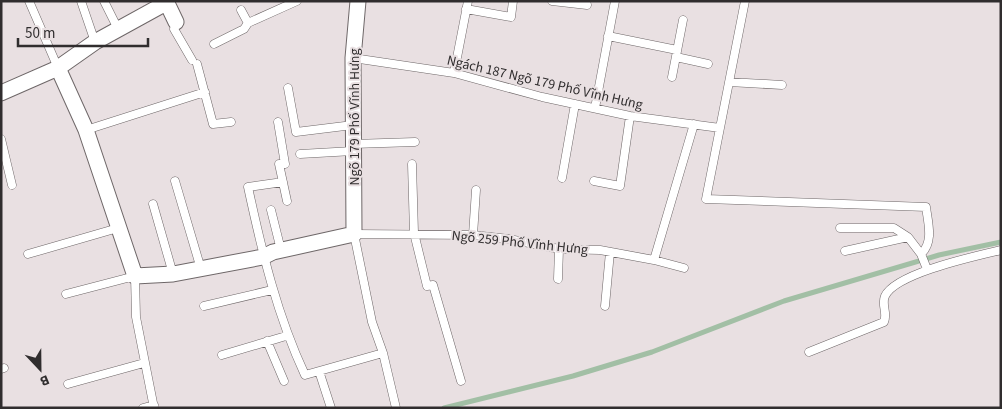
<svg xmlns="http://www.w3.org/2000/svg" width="1002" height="409" font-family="'Source Sans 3',sans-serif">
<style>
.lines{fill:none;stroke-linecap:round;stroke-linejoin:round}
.stream{stroke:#a2bfa5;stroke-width:5}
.lane-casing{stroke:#6e6768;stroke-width:9}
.street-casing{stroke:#6e6768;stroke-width:17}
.lane{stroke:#fff;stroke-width:8}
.street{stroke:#fff;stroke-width:15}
.labels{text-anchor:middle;stroke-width:4;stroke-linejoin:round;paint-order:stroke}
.street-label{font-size:14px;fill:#302d2e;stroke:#e9e0e2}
</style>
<rect width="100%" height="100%" fill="#e9e0e2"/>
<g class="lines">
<path class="stream" d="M444,408L573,376L652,352L784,301L939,255L1001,242"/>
<g class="lane-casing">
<path id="lane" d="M29,1L58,68
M81,1L95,42
M104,1L118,29
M552,1L587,5
M745,1L706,199L926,207C928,223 934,242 921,254
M466,9L511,17L513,1
M241,10L248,23
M176,22L174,29L192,60
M608,36L677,50
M214,44L244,29L248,23L297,1
M676,57L708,64
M353,58L454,73L542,97L630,116L720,128
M197,64L213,124L231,122
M454,73L468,1
M672,77L683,20
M729,82L782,85
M288,88L296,132L353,125
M595,108L615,1
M278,122L285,164H279L287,201
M86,130L205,92
M1,139L12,185
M353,144L415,142
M300,154L353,151
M412,164L414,233L427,286L433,285L461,381
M562,178L575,104
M175,181L201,269
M594,181L620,186L630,116
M283,182L248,187C262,252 277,315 305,375L383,353L372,322L354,234L473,235L509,239L559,249L600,250L654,260L684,268
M153,204L173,274
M271,210L281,250
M840,228H894L908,237
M473,235L476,190
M845,251L908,237L921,254L927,269
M28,254L118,228
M654,260L694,124
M558,279L559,249
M66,294L135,276L136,317L154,408
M204,306L272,290
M605,306L610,252
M267,341L284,381
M809,352L884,322C888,313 881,305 885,296C896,273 976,256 1001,250
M383,353L396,408
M222,355L286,336
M1,369L4,368
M319,371L331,408
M68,384L144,363
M143,408L154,405"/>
</g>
<g class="street-casing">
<path id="street" d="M166,1L176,22
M58,68L86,130L135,276L173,274L263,257L273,252L354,234L353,58L358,1
M1,93L58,68L95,42L166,3"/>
</g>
<use href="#lane" class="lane"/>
<use href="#street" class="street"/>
</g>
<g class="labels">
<g class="street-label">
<text transform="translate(545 82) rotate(13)" y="5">Ngách 187 Ngõ 179 Phố Vĩnh Hưng</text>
<text transform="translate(354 117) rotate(-90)" y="5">Ngõ 179 Phố Vĩnh Hưng</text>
<text transform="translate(520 242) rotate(6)" y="5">Ngõ 259 Phố Vĩnh Hưng</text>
</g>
</g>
<rect width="1002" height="409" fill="none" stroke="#302d2e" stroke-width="5"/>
<g transform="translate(40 369) rotate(158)" stroke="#e9e0e2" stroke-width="4" paint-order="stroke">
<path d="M0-4L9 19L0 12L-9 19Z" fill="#302d2e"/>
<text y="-8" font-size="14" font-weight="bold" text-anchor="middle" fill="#302d2e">B</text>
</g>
<path d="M18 38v8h130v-8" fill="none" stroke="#302d2e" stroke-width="2.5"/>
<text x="25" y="38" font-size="15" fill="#302d2e" stroke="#e9e0e2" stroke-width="4" paint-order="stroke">50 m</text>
</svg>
